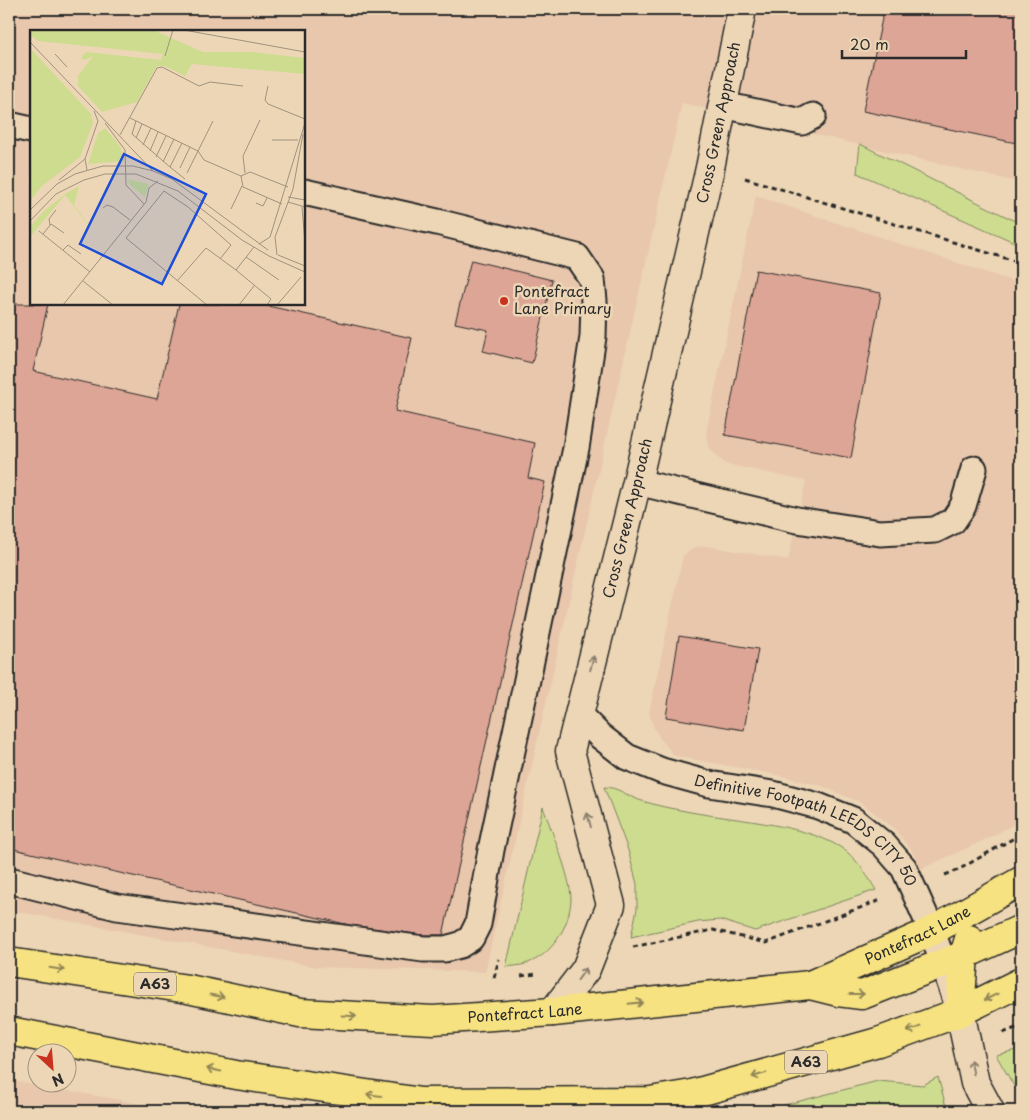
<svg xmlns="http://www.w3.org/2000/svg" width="1030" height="1120" font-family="'Playpen Sans',sans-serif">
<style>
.built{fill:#e8c7ac;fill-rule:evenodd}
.green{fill:#cedc90;stroke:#7c845e}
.building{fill:#dda596;stroke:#2b2b2b}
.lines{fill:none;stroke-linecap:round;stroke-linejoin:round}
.service-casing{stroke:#2b2b2b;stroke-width:29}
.minor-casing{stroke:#2b2b2b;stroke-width:31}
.tertiary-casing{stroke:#2b2b2b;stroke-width:31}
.trunk-casing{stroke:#2b2b2b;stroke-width:31}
.path{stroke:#2b2b2b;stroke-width:3;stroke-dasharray:5 4;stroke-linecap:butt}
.service{stroke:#edd6b5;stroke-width:25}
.minor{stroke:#edd6b5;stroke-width:28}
.tertiary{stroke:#edd6b5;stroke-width:28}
.trunk{stroke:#f7e281;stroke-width:28}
.oneway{stroke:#8c8070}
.oneway2{stroke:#918656}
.poi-dot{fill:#c8321e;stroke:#edd6b5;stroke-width:2}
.labels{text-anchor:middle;stroke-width:5;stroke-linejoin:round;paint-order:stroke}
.shield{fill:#edd6b5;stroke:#655e54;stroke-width:1}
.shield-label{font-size:14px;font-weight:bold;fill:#2b2b2b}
.street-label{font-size:15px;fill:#2b2b2b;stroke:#edd6b5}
.poi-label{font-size:15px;fill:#2b2b2b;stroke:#edd6b5;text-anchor:start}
.inset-road{fill:none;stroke:#9f927e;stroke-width:1}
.view{fill:#1d4ed8;fill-opacity:0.15;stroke:#1d4ed8;stroke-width:2.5}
.inset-edge{fill:none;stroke:#2b2b2b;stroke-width:2.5}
</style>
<rect width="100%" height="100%" fill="#edd6b5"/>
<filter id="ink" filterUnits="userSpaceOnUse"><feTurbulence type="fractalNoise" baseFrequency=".02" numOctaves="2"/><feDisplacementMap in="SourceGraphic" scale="10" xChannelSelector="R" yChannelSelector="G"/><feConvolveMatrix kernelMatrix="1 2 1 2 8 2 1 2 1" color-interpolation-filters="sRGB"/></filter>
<g filter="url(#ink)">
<path class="built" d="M9,9H1021V183L682,103L485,972L317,967L9,910ZM31,31H304V304H31Z
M756,196L1021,284V820L991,837L921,869L913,852L893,827L861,803L822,786L773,774L675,756L662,741L654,728L649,713L683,556L695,547L707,546L788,560L806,481L726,464L717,457L708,446L706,433Z
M9,1080L180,1111H9Z"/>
<path class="green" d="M860,144L1021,224V245L857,173Z
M604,787C618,787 627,796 639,800C652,804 667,808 680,810C727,820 799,822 840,847C856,857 867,875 876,890L755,931L720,920L698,922L631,937L637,909V884L628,850Z
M543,807C551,830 571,877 571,899C570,926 552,956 525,964C519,966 512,966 506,967Z
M1021,1045V1098L996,1055L1016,1050Z
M938,1077L945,1103L950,1111H761L878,1081L923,1085Z"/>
<path class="building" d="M884,9H1021V144L863,111Z
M471,260L552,280L532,363L483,351L488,330L455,323Z
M756,270L881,293L851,458L725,435Z
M9,304H48L33,371L157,399L179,304H259L412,338L395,411L535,443L528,478L545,482L443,935H424L350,925L9,848Z
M679,636L758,649L744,730L666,717Z"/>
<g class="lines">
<g class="service-casing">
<g id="service">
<path d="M723,105L802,122L813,116"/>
<path d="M9,125L31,130"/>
<path d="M637,482L797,520L880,533L935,530L953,521L963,506L974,469"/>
<path id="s1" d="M579,715L600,736L627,757L662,771L709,784L773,794L818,806L853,820L884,845L904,868L932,931L960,1012"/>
<path d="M9,880L117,907L423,949H445L460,945L471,938L478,924L491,850L576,448L593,337L594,301L592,279L577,257L437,222L304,192"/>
</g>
</g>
<g class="minor-casing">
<g id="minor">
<path id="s2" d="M553,1012L586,969L611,905L570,751L637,482L710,168L742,9"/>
</g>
</g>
<g class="tertiary-casing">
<path id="tertiary" d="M960,1012L975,1083L990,1111"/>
</g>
<g class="trunk-casing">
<g id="trunk">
<path id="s3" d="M9,962L188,989L300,1013L433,1020L553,1012L810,985L932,931L1021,881"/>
<path d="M810,985L838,992L862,995L964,955L1021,929"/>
<path d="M960,1012L964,955L969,939"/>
<path d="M9,1031L236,1075L421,1102L650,1101L692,1094L878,1042L960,1012L1021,982"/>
</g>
</g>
<path class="path" d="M745,178L1021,263
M945,875L958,870L1021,834
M633,947L713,930L766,943L881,900
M521,976L537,974
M494,978L499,959
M1003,1033L1021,1026"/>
<use href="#service" class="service"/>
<use href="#minor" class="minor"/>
<use href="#tertiary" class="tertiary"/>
<use href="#trunk" class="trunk"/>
</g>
<defs><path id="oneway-shaft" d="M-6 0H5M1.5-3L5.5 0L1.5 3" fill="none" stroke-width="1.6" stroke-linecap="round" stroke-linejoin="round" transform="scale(1.25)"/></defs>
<g class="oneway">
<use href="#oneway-shaft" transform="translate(592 663) rotate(-76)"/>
<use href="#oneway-shaft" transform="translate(589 820) rotate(-105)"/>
<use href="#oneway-shaft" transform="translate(582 974) rotate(-54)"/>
<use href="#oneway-shaft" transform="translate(972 1067) rotate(-102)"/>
</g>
<g class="oneway2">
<use href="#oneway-shaft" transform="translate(57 969) rotate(9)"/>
<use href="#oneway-shaft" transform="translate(857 994)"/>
<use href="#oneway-shaft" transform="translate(217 996) rotate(12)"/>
<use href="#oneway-shaft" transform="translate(991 997) rotate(154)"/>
<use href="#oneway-shaft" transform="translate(636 1003) rotate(-6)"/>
<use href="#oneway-shaft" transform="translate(349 1016) rotate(3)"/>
<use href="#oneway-shaft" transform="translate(914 1029) rotate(160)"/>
<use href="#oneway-shaft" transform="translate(214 1070) rotate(-169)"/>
<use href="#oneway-shaft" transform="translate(759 1075) rotate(164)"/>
<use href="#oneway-shaft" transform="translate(374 1095) rotate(-172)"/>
</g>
</g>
<circle class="poi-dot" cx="504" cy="301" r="5"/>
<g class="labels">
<g class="shield">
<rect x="134" y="972.5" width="42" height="23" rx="4"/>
<rect x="785" y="1050.5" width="42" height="23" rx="4"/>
</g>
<g class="shield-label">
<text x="155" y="989">A63</text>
<text x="806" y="1067">A63</text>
</g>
<g class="street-label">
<text dy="5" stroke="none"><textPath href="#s2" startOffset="928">Cross Green Approach</textPath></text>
<text dy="5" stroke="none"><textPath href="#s2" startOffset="522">Cross Green Approach</textPath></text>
<text dy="5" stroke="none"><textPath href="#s1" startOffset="262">Definitive Footpath LEEDS CITY 50</textPath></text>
<text dy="5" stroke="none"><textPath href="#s3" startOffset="926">Pontefract Lane</textPath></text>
<text dy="5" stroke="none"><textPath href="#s3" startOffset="521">Pontefract Lane</textPath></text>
</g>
<g class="poi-label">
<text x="514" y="297">Pontefract<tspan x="514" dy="17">Lane Primary</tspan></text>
</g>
</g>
<g transform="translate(30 30)">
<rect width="275" height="275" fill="#edd6b5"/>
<path d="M0,0H123L173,22H222L275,28V44L162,34L155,46L135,36H127L107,72L72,82L48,56V46L63,26L54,30L51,28L56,22L131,30L133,24L8,11L0,5ZM0,18L61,84L63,93L50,127L12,156L0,171ZM75,98L90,116L94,131L58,134L68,103ZM97,149L119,154L115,167L100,155ZM49,156L44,175L69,209L35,165L0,207V197L13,182L35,164Z" fill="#cedc90"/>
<path class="inset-road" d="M154,0L275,22M0,12L123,141M25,24L37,37M135,26L143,0M238,56L235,70L238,74L275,89M100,88L168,121L174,130L211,146M106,91L102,104L140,137L152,113M75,93L95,120L96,155L114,174M90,105L127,38L132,37L169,56L180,52L213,56M106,108L112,94M242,110H268M113,115L121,98M120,121L128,102M126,127L136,106M133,132L144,109M140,137L155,149M150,138L160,117M57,140L55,129L68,91L64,81M157,143L183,91M215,143L213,126L230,90M29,150L55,129M258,167L275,170M258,172L275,177M226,173L233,176L237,168M252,174L213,157L211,146L220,142L258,157M272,177L275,212M73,178L77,175L83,177L100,190M201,179L212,156M0,180L27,154L45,144L73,136H103L123,141L142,149L238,220M0,191L26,164L54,150L75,144H106L148,161L212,210L239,226L275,242M20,195L19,189L26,180M9,201L60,242M13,204L21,194L34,203M229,214L240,207L275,93M224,217L206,240L241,269L237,275M33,220L38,215L51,224M247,225L245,207L263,159L273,104M248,225L275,236M216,227L249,250M53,251L83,275M147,251L176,218L206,240M33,275L116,172L119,158L128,151M177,275L96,208L134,161L158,177L201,215L190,229M209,275L224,256M247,275L271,247"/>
<path class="view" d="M94,124L176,164L132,254L50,214Z"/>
<rect width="275" height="275" class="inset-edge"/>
</g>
<rect width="1030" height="1120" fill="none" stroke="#edd6b5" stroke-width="30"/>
<rect x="15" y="15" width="1000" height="1090" fill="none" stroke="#2b2b2b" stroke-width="2" filter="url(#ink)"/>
<g transform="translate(52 1068) rotate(154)"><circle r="24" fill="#edd6b5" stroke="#9f927e"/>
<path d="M0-4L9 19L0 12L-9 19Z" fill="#c8321e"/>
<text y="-8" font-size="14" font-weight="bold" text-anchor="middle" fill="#2b2b2b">N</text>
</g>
<path d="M842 50v8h124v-8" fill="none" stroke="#2b2b2b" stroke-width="2.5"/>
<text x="850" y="50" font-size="15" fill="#2b2b2b" stroke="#edd6b5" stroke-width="4" paint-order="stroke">20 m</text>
</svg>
